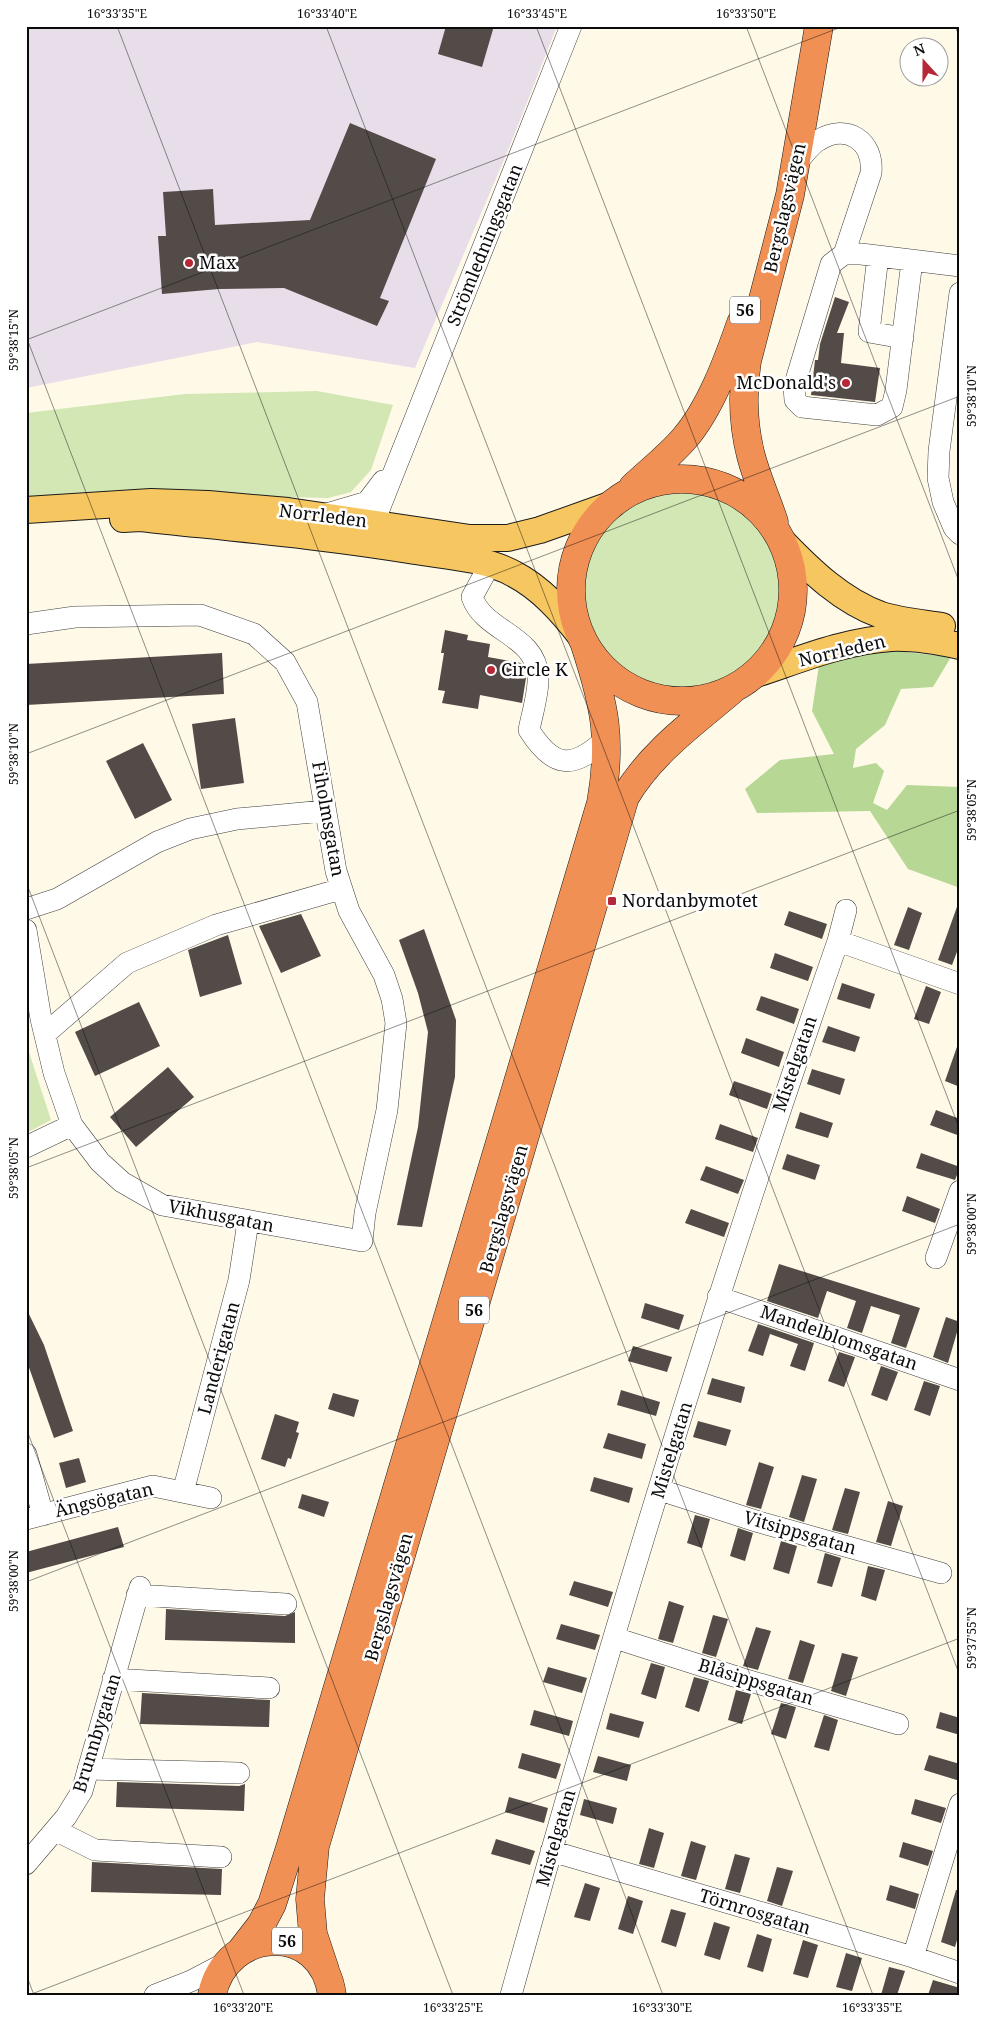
<svg xmlns="http://www.w3.org/2000/svg" width="986" height="2021" font-family="'Noto Serif',serif">
<style>
.industrial{fill:#e8deea}
.green{fill:#d2e7b4}
.forest{fill:#b7d794}
.building{fill:#534b47}
.lines{fill:none;stroke-linecap:round;stroke-linejoin:round}
.minor-casing{stroke:#3e3e3e;stroke-width:22}
.major-casing{stroke:#1c1c1c;stroke-width:28}
.highway-casing{stroke:#1c1c1c;stroke-width:29}
.minor{stroke:#fff;stroke-width:21}
.major{stroke:#f6c761;stroke-width:26}
.highway{stroke:#f19054;stroke-width:28}
.ticks{fill:none;stroke:#0b0b0b;stroke-width:1;stroke-opacity:0.45}
.poi-dot{fill:#b62738;stroke:#fff;stroke-width:2}
.labels{text-anchor:middle;stroke-width:5;stroke-linejoin:round;paint-order:stroke}
.shield{fill:#fff;stroke:#545454;stroke-width:1}
.shield-label{font-size:16px;font-weight:bold;fill:#0b0b0b}
.street-label{font-size:18px;fill:#0b0b0b;stroke:#fff}
.poi-label{font-size:18px;fill:#0b0b0b;stroke:#fff;text-anchor:start}
.neatline{fill:none;stroke:#0b0b0b;stroke-width:2}
.ticks-label{font-size:12px;text-anchor:middle;fill:#0b0b0b}
</style>
<rect width="100%" height="100%" fill="#fff9e8"/>
<path class="industrial" d="M26,26H557L509,148L415,368L257,342L26,388Z"/>
<path class="green" d="M317,391L393,405L371,470L351,492L328,498L121,493L26,502V413L185,394Z
M584 590a100 100 0 1 1 200 0a100 100 0 1 1-200 0Z
M26,1043L51,1120L26,1133Z"/>
<path class="forest" d="M877,649L951,657L933,687L901,689L885,725L856,749L853,768L876,763L884,771L873,803L887,810L907,785L960,787V888L908,869L870,811L757,813L745,789L780,760L834,754L812,711L819,665Z"/>
<path class="building" d="M446,26H494L482,67L438,54Z
M350,123L436,159L380,298L389,301L377,326L284,288L219,289L162,294L158,236H166L163,192L213,189L215,225L310,220Z
M835,297L849,302L837,333H844L841,363L880,368L875,402L811,395L815,360H818L820,344Z
M445,630L468,635L467,640L490,644L488,657L521,663L526,678L522,703L480,695L478,709L442,703L445,691L438,690L444,653H441Z
M222,653L224,694L26,705V664Z
M235,718L244,783L201,789L192,724Z
M143,743L172,800L135,819L106,761Z
M958,904H960V944L952,965L938,960Z
M908,907L922,913L909,950L894,945Z
M789,911L827,924L822,939L784,925Z
M301,914L321,956L281,973L259,926Z
M424,929L456,1020L455,1077L422,1227L397,1225L418,1127L428,1032L418,993L399,940Z
M228,935L242,984L200,997L188,950Z
M775,953L813,967L808,981L770,968Z
M842,983L875,994L870,1009L837,999Z
M926,986L941,992L929,1024L914,1019Z
M761,996L799,1009L794,1024L756,1010Z
M139,1002L160,1046L95,1076L75,1032Z
M828,1026L860,1037L855,1052L822,1042Z
M746,1038L784,1052L779,1067L741,1053Z
M958,1044L960,1045V1087L945,1081Z
M168,1067L194,1097L136,1147L110,1117Z
M812,1069L845,1079L840,1095L807,1084Z
M734,1081L772,1094L767,1109L729,1095Z
M936,1110L960,1119V1136L930,1125Z
M800,1112L833,1123L828,1138L795,1128Z
M720,1124L758,1138L753,1152L715,1139Z
M921,1153L960,1167L955,1180L916,1168Z
M787,1154L820,1165L815,1180L782,1169Z
M706,1166L744,1180L738,1194L700,1180Z
M907,1196L940,1209L935,1223L902,1211Z
M691,1209L729,1223L724,1237L685,1223Z
M779,1264L920,1308L906,1348L891,1343L900,1315L871,1306L862,1333L847,1328L856,1301L827,1291L818,1318L767,1301Z
M645,1303L684,1315L679,1330L641,1318Z
M26,1308L44,1345L73,1431L54,1438L26,1359Z
M946,1317L960,1322L948,1363L933,1357Z
M758,1324L814,1343L805,1371L790,1366L798,1344L770,1334L763,1356L748,1351Z
M633,1346L672,1357L667,1372L628,1361Z
M839,1352L855,1357L844,1387L828,1381Z
M881,1366L898,1372L887,1401L871,1395Z
M712,1378L745,1387L741,1403L707,1394Z
M924,1381L940,1386L930,1416L914,1410Z
M621,1390L660,1402L656,1416L617,1405Z
M333,1393L359,1400L354,1417L328,1409Z
M275,1414L299,1422L296,1432L299,1433L291,1459L288,1458L285,1467L261,1459Z
M698,1421L731,1430L726,1446L693,1437Z
M608,1433L646,1444L642,1459L603,1448Z
M79,1458L86,1482L66,1488L59,1463Z
M759,1462L774,1467L761,1509L746,1505Z
M802,1475L817,1479L804,1522L789,1517Z
M594,1477L633,1488L629,1503L590,1491Z
M845,1488L860,1492L848,1534L832,1530Z
M302,1494L329,1502L324,1517L298,1508Z
M888,1501L903,1506L891,1546L876,1542Z
M695,1515L710,1519L702,1548L687,1543Z
M118,1527L124,1547L26,1573V1552Z
M738,1528L753,1533L745,1561L730,1556Z
M781,1541L797,1546L789,1574L773,1569Z
M825,1553L841,1558L832,1587L817,1583Z
M868,1566L885,1570L876,1601L861,1596Z
M574,1581L613,1592L608,1607L569,1595Z
M669,1601L684,1606L673,1643L658,1639Z
M166,1609L285,1616L295,1612V1643L165,1640Z
M713,1615L728,1619L716,1657L702,1653Z
M561,1624L600,1635L595,1650L556,1639Z
M756,1627L771,1631L758,1670L743,1666Z
M800,1640L815,1645L803,1683L788,1679Z
M842,1653L858,1657L846,1696L831,1691Z
M651,1663L665,1667L656,1699L641,1694Z
M548,1667L587,1678L582,1693L543,1682Z
M694,1677L709,1681L699,1712L685,1707Z
M736,1690L751,1694L742,1724L728,1720Z
M142,1693L270,1700L269,1727L140,1724Z
M781,1703L796,1707L786,1739L771,1734Z
M534,1710L573,1721L569,1736L530,1725Z
M940,1712L960,1718V1735L936,1728Z
M610,1713L644,1722L639,1738L606,1729Z
M824,1715L838,1720L829,1751L814,1747Z
M522,1753L561,1764L556,1779L518,1768Z
M929,1755L960,1764V1781L924,1770Z
M598,1756L631,1765L627,1781L593,1772Z
M117,1782L239,1786L245,1784L244,1811L116,1807Z
M509,1797L548,1808L544,1823L505,1812Z
M584,1799L617,1808L613,1824L580,1815Z
M915,1799L946,1808L941,1823L911,1814Z
M649,1828L664,1833L654,1868L639,1864Z
M496,1839L535,1851L530,1865L491,1854Z
M691,1841L706,1846L696,1880L681,1876Z
M903,1842L933,1851L928,1866L899,1857Z
M735,1854L750,1858L740,1893L725,1889Z
M92,1862L222,1869L221,1895L91,1892Z
M777,1867L793,1871L782,1906L767,1901Z
M585,1883L600,1888L590,1921L574,1917Z
M890,1885L919,1894L915,1909L886,1900Z
M956,1890H960V1930L955,1947L941,1942Z
M628,1896L643,1901L633,1934L618,1929Z
M671,1909L686,1913L676,1947L661,1942Z
M714,1922L730,1927L720,1960L704,1955Z
M757,1934L772,1939L763,1972L747,1967Z
M803,1940L818,1945L808,1978L793,1974Z
M846,1953L862,1958L852,1991L836,1987Z
M889,1967L905,1971L897,1995H881Z
M933,1980L960,1988V1995H928Z"/>
<g class="lines">
<g class="minor-casing">
<path id="minor" d="M797,162C804,155 811,144 819,140C847,123 874,141 871,173L844,254
M844,254L831,264L794,387L795,400L802,407L877,415L892,407L896,390L912,261
M844,254H861L960,266
M878,256L869,332L903,338
M960,293L939,451L938,478L943,502L954,528L960,534
M323,515L367,502L383,481
M374,522L571,26
M490,564L472,597C484,632 537,635 538,677C539,692 532,714 529,730C554,770 574,769 607,738
M26,624L75,617L200,615L254,634L285,662L307,702L336,871L349,911L384,975L392,999L396,1023L387,1110L365,1213L362,1241L162,1205L122,1182L100,1162L72,1125L54,1073L41,1019L26,930
M26,909L57,899L157,842L190,829L237,819L324,811
M838,941L960,984
M45,1034L127,963L216,925L341,889
M26,1147L72,1125
M936,1258L960,1191
M718,1297L960,1380
M26,1454L43,1515
M660,1490L759,1522L941,1573
M183,1492L239,1280L248,1222
M26,1519L153,1486L211,1498
M137,1595L286,1604
M615,1638L743,1679L898,1724
M113,1679L269,1688
M88,1769L239,1773
M55,1830L95,1850L221,1857
M551,1851L913,1957L960,1973
M26,1864L66,1817L82,1791L140,1587
M913,1957L960,1804
M155,1995L191,1981L231,1960
M511,1995C609,1641 717,1289 838,941L846,910"/>
</g>
<g class="major-casing">
<path id="major" d="M26,510L151,502L208,504L288,511L470,538H508L540,530L613,504
M123,519L140,518C232,528 324,536 415,551C447,556 485,558 514,574C541,588 562,612 580,635
M782,541C811,571 842,601 881,615C900,621 923,623 942,626
M756,674C799,660 844,641 891,638C914,637 937,641 960,646"/>
</g>
<g class="highway-casing">
<path id="highway" d="M571 590a111 111 0 1 1 222 0a111 111 0 1 1-222 0Z
M633,487C650,471 668,457 683,440C710,410 728,360 741,323
M774,522C767,500 757,479 751,456C743,425 742,393 747,361L790,195L819,26
M240,1952L261,1925L272,1904L290,1848L601,803C612,740 605,706 585,645
M325,1970L313,1934L310,1899L315,1846L625,797C651,753 693,723 731,691
M212,1995C226,1926 322,1921 332,1995"/>
</g>
<use href="#minor" class="minor"/>
<use href="#major" class="major"/>
<use href="#highway" class="highway"/>
</g>
<path class="ticks" d="M117,26L873,1995M326,26L960,1676M536,26L960,1130M746,26L960,584M955,26L960,38M26,336L663,1995M26,340L844,26M26,754L960,396M26,882L453,1995M26,1168L960,810M26,1428L244,1995M26,1582L960,1224M26,1974L34,1995M29,1995L960,1638"/>
<g class="poi-dot">
<circle cx="189" cy="263" r="5"/>
<circle cx="846" cy="383" r="5"/>
<circle cx="491" cy="670" r="5"/>
<rect x="607" y="896" width="10" height="10" rx="2.5"/>
</g>
<g class="labels">
<g class="shield">
<rect x="730" y="296.5" width="30" height="27" rx="4"/>
<rect x="459" y="1296.5" width="30" height="27" rx="4"/>
<rect x="272" y="1927.5" width="30" height="27" rx="4"/>
</g>
<g class="shield-label">
<text x="745" y="316">56</text>
<text x="474" y="1316">56</text>
<text x="287" y="1947">56</text>
</g>
<g class="street-label">
<text transform="translate(785 208) rotate(-77)" y="6">Bergslagsvägen</text>
<text transform="translate(485 245) rotate(-68)" y="6">Strömledningsgatan</text>
<text transform="translate(323 516) rotate(7)" y="6">Norrleden</text>
<text transform="translate(842 651) rotate(-13)" y="6">Norrleden</text>
<text transform="translate(328 819) rotate(80)" y="6">Fiholmsgatan</text>
<text transform="translate(795 1064) rotate(-71)" y="6">Mistelgatan</text>
<text transform="translate(504 1209) rotate(-74)" y="6">Bergslagsvägen</text>
<text transform="translate(221 1216) rotate(11)" y="6">Vikhusgatan</text>
<text transform="translate(839 1338) rotate(19)" y="6">Mandelblomsgatan</text>
<text transform="translate(219 1358) rotate(-75)" y="6">Landerigatan</text>
<text transform="translate(672 1450) rotate(-73)" y="6">Mistelgatan</text>
<text transform="translate(104 1500) rotate(-13)" y="6">Ängsögatan</text>
<text transform="translate(800 1533) rotate(16)" y="6">Vitsippsgatan</text>
<text transform="translate(389 1597) rotate(-74)" y="6">Bergslagsvägen</text>
<text transform="translate(756 1682) rotate(17)" y="6">Blåsippsgatan</text>
<text transform="translate(97 1733) rotate(-73)" y="6">Brunnbygatan</text>
<text transform="translate(556 1838) rotate(-74)" y="6">Mistelgatan</text>
<text transform="translate(755 1912) rotate(17)" y="6">Törnrosgatan</text>
</g>
<g class="poi-label">
<text x="199" y="269">Max</text>
<text x="836" y="389" text-anchor="end">McDonald's</text>
<text x="501" y="676">Circle K</text>
<text x="622" y="907">Nordanbymotet</text>
</g>
</g>
<rect width="986" height="2021" fill="none" stroke="#ffffff" stroke-width="55"/>
<g transform="translate(924 62) rotate(339)"><circle r="24" fill="#ffffff" stroke="#9d9d9d"/>
<path d="M0-4L9 19L0 12L-9 19Z" fill="#b62738"/>
<text y="-8" font-size="14" font-weight="bold" text-anchor="middle" fill="#0b0b0b">N</text>
</g>
<rect x="28" y="28" width="930" height="1966" class="neatline"/>
<g class="ticks-label">
<text x="117" y="18">16°33'35"E</text>
<text x="327" y="18">16°33'40"E</text>
<text x="537" y="18">16°33'45"E</text>
<text x="746" y="18">16°33'50"E</text>
<text transform="translate(14 340) rotate(-90)" y="4">59°38'15"N</text>
<text transform="translate(972 396) rotate(-90)" y="4">59°38'10"N</text>
<text transform="translate(14 754) rotate(-90)" y="4">59°38'10"N</text>
<text transform="translate(972 810) rotate(-90)" y="4">59°38'05"N</text>
<text transform="translate(14 1168) rotate(-90)" y="4">59°38'05"N</text>
<text transform="translate(972 1224) rotate(-90)" y="4">59°38'00"N</text>
<text transform="translate(14 1581) rotate(-90)" y="4">59°38'00"N</text>
<text transform="translate(972 1638) rotate(-90)" y="4">59°37'55"N</text>
<text x="243" y="2012">16°33'20"E</text>
<text x="453" y="2012">16°33'25"E</text>
<text x="662" y="2012">16°33'30"E</text>
<text x="872" y="2012">16°33'35"E</text>
</g>
</svg>
